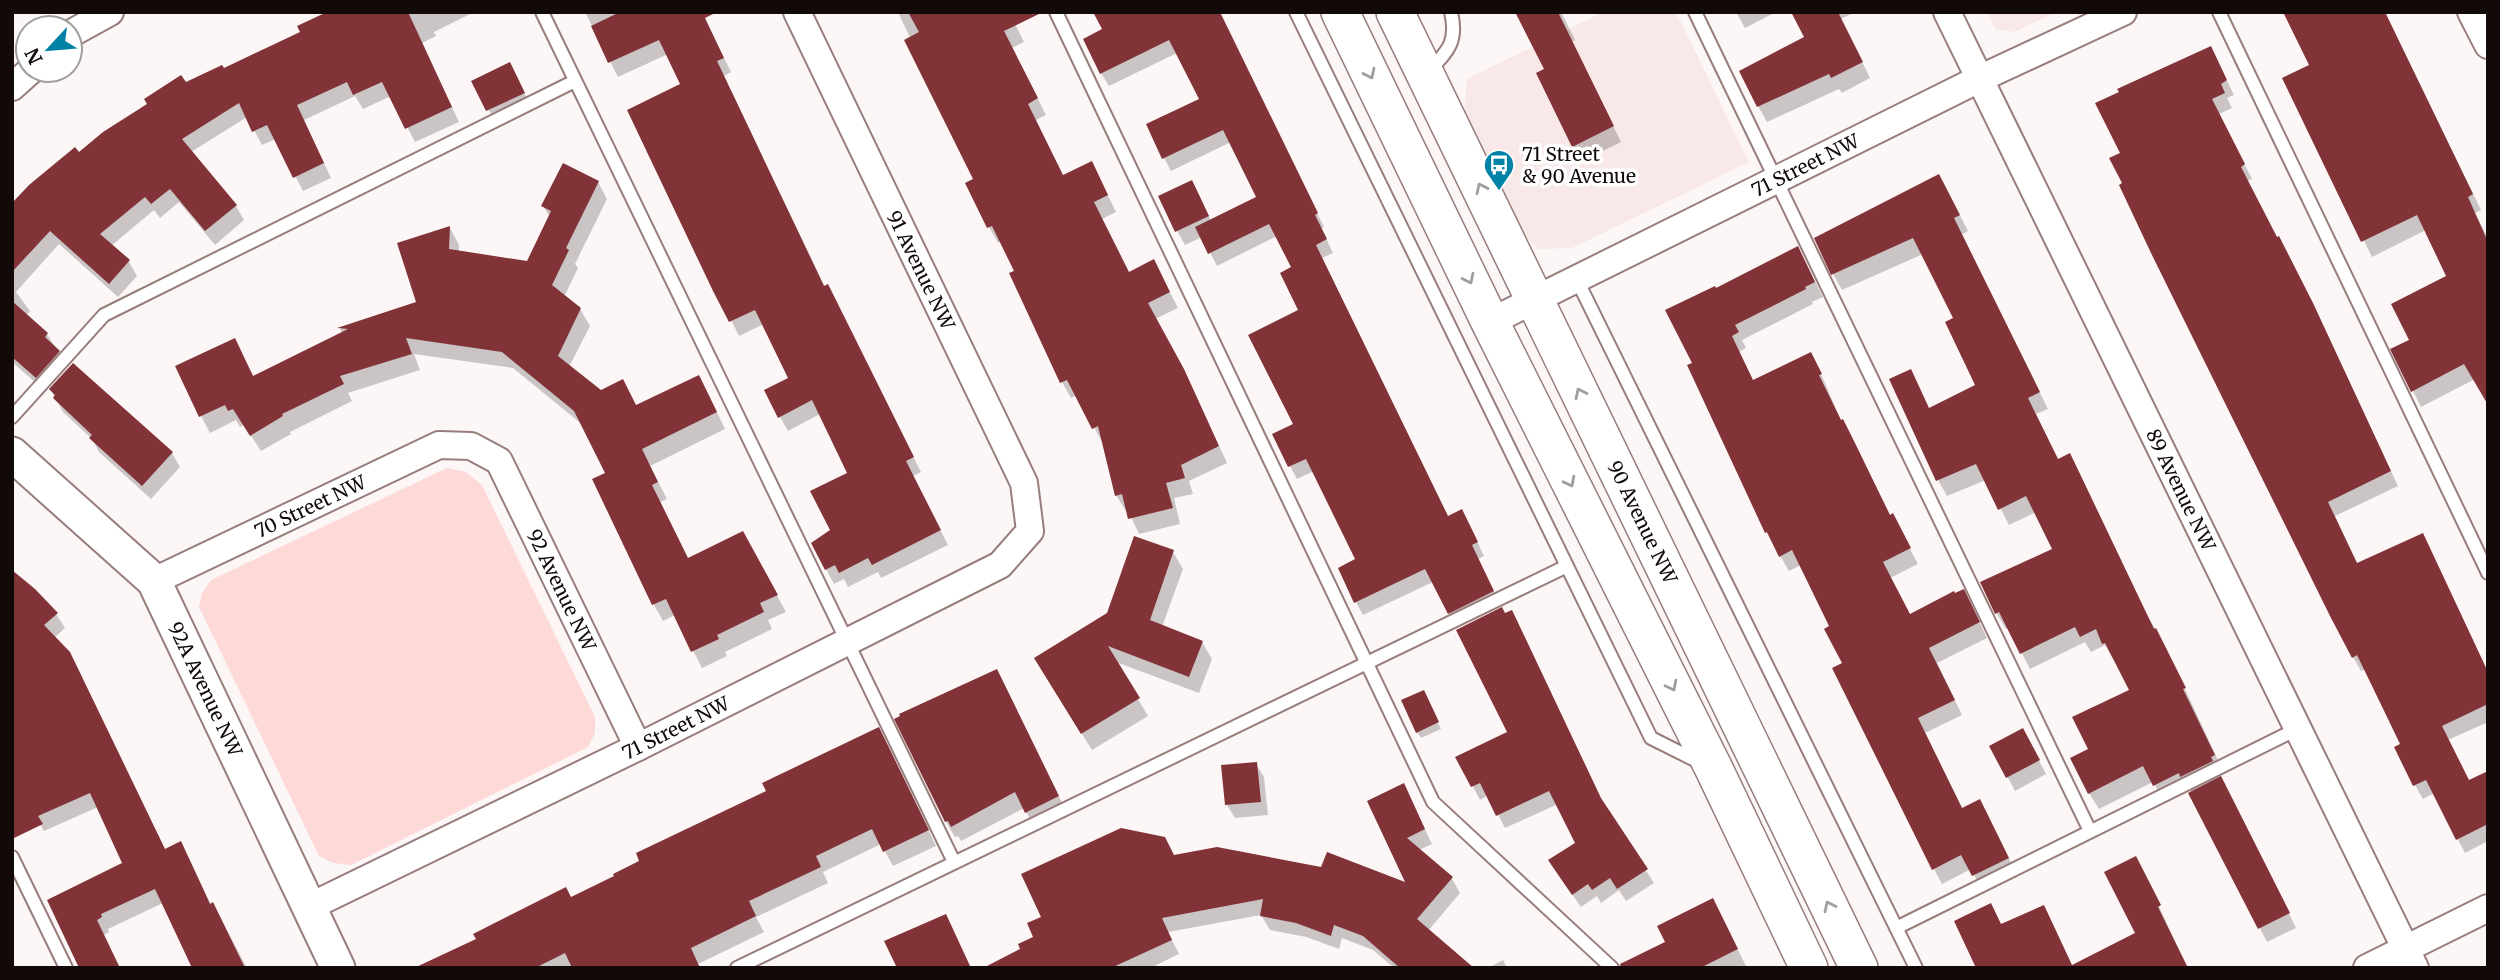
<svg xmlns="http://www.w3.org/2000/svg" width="2500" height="980" font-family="Merriweather,serif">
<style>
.built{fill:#f8e8e7}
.green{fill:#fdd9d8}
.shadow{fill:#0003}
.building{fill:#813338}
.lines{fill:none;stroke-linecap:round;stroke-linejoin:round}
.service-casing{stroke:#987d7d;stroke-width:16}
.minor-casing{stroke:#987d7d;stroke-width:30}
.tertiary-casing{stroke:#987d7d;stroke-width:37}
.secondary-casing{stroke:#987d7d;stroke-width:40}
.service{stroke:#fff;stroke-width:12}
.minor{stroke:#fff;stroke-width:26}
.tertiary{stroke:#fff;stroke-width:33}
.secondary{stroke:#fff;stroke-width:37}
.oneway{stroke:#a09d9d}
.labels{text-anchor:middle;stroke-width:7;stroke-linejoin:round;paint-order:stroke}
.poi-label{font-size:19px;fill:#120909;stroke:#fff;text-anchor:start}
.street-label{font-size:19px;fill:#120909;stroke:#fff}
</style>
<rect width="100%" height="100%" fill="#fdf6f6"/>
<path class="built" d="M1603,12H1676L1749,162L1572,248L1538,249L1518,228L1464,115L1467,79Z
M1987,12H2056L2014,32L1995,29Z"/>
<path class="green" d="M447,468L466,472L482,485L595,717V733L588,747L351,865L333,863L319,856L199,607L202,593L211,580Z"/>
<path class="shadow" d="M331,12H474L434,32L436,36L422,43L459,122L415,142L391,96L363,109L355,96L304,120L331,178L303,191L276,139L262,145L247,117L191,152L236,206L244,220L215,245L179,202L160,218L154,210L111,246L129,262L137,276L118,297L59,244L16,292L30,311L26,316L47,334L67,366L45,391L12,362V205L78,154L185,84L224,70L302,33Z
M585,12H701L731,72L724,76L825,287L835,300L921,472L913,476L948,545L881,578L878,572L848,587L844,579L834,584L826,569L832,531L849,474L820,414L788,431L780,417L791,379L764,324L739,336L629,111L683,84L668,54L618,77Z
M898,12H1009L1024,42L1012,48L1046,115L1036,120L1063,177L1100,179L1116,212L1102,219L1129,274L1162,277L1178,308L1155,319L1192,387L1227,463L1189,481L1193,494L1174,498L1180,524L1139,534L1128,511H1126L1116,495L1103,444L1077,395L1071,398L1062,382L1011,274L1016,272L1001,241L998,243L989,227L967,184L976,179Z
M1219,12L1324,227L1321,228L1333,253L1322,258L1448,517L1469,524L1484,556L1478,559L1500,605L1457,626L1433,582L1363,615L1356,602L1358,560L1314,471L1297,479L1290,466L1275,434L1295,425L1300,310L1293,268L1277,236L1217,266L1202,237L1185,245L1177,231L1160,196L1199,195L1211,221L1259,198L1231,142L1171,171L1164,158L1148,125L1201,100L1177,53L1109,86L1101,73Z
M1517,12H1566L1562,14L1575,40L1572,42L1621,142L1582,161L1573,146L1546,70Z
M1736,12H1776L1745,28Z
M1793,12H1855L1841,19L1870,78L1842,93L1839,89L1767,122L1758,106L1806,38Z
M2284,12H2385L2481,210L2475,213L2488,238V402L2475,379L2421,407L2413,391L2393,350L2411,340L2448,277L2426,230L2372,257L2284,79L2311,66Z
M2218,62L2234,95L2227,98L2232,108L2219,114L2252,179L2247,181L2320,319L2398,486L2335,516L2358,565L2488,672V722L2448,740L2469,782L2488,773V841L2465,853L2434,793L2423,799L2415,785L2402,744L2366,669L2361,671L2353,657L2124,184L2122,154Z
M517,78L531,107L496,124L474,82Z
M598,182L607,199L575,264L578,268L564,297L580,309L590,326L569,367L601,393L637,407L708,394L725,429L650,466L667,499L660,502L688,559L752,550L786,612L768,620L772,629L725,652L727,656L702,668L675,615L663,621L654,605L595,480L608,474L584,426L513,368L414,354L420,370L348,393L352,401L290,432L291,434L261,451L244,425L240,427L236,420L210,433L201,416L234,340L254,377L343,334L340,329L419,304L450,228L459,245V253L528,263L550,217L543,206Z
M1948,192L1968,231L1961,235L2048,409L2036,414L2059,461L2165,646L2223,771L2219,773L2296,928L2267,942L2189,788L2164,801L2153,782L2099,809L2089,793L2090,750L2131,690L2115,658L2113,659L2105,645L2091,652L2085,642L2030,669L2009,628L2006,629L1997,614L1982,583L2054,549L2036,512L2009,525L1986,480L1947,496L1938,480L1929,409L1977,386L1955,319L1923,254L1842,290L1833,274Z
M1806,263L1823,297L1812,302L1813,304L1742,340L1746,348L1739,352L1753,382L1819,369L1841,421L1890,517L1900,531L1918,564L1890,578L1910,616L1972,607L1987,638L1937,663L1962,715L1925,733L1963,810L1988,816L2016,873L1982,890L1971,869L1942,884L1934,869L1844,664L1832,627L1801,565L1789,571L1766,532L1694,363L1668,311Z
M73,365L172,453L180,467L151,499L99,452L93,440L63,412L51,390Z
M1173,552L1183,569L1162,627L1202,642L1212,659L1199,693L1116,662L1148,716L1092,750L1046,676Z
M12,571L56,614L65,628L54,638L165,851L189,858L211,905L221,919L247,968H194L163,903L108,929L109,932L104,935L49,900L125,864L98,807L44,831L36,817Z
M1006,688L1067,813L1035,828L1024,808L961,841L958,836L955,837L946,822Z
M1426,698L1441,729L1421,738L1417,732Z
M2030,743L2046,774L2015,791L1991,746Z
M887,744L936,846L893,866L881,844L823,872L828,883L756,917L764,932L698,964L700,968H427Z
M1458,758L1605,807L1654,883L1626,901L1619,890L1601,903L1597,896L1581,907L1558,874L1577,843L1558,804L1505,828L1488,795L1480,800Z
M1256,764L1264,777L1268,815L1235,818L1227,805Z
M1411,800L1432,844L1419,850L1452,879L1460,893L1428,931L1471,968H1391L1392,966L1373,950L1342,938L1339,949L1306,937L1270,930L1261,915L1168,932L1179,954L1150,968H987L1023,950L1174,857L1409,885L1369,802Z
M2143,871L2187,968H1978L2002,926L2072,966L2137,934Z
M1713,900L1747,968H1646L1667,943Z
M1503,960L1507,968H1488Z"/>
<path class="building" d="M327,12H408L452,107L405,129L382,82L353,95L347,82L297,105L324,163L293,178L267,125L252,132L239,103L182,139L237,205L205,231L170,189L151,204L145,197L100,234L130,260L109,284L50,231L12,272V203L29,185L75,147L79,152L103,132L147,104L144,99L181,75L186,82L222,65L224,68L300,32L297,26Z
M620,12H717L705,18L724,58L717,61L824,286L828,284L914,457L906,461L941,530L872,565L868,558L839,573L835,565L825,570L811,543L830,530L810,491L847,473L812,400L778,418L764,390L788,378L755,310L729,322L713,291L627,110L680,84L659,40L608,63L591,26Z
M908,12H1043L1004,31L1038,98L1028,104L1063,175L1092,161L1108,195L1094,202L1129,272L1154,259L1170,292L1148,303L1184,369L1219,446L1181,465L1185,478L1166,483L1173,508L1128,519L1122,494L1115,496L1098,426L1092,429L1067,380L1060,383L1009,273L1014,271L992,226L987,228L965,183L973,179L904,40L919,32Z
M1093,12H1220L1318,213L1315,215L1327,239L1316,245L1448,516L1462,509L1478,542L1472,545L1494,591L1448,614L1425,569L1354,603L1338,568L1355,559L1306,459L1288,467L1272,434L1293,424L1248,335L1298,310L1280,273L1291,267L1269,224L1208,254L1195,227L1256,197L1223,130L1162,159L1146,124L1199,99L1169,40L1100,74L1083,39L1102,29Z
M1515,12H1558L1614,126L1572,147L1536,73L1544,69Z
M1791,12H1838L1863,62L1831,78L1829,74L1757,107L1739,71L1804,37Z
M2283,12H2385L2473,194L2468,197L2488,242V405L2464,364L2411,392L2390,349L2409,340L2391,304L2446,276L2417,215L2361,242L2282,78L2309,65Z
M2211,46L2227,80L2221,84L2225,93L2212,99L2245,164L2241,167L2277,237L2279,236L2313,303L2391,471L2328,502L2357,563L2423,533L2488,672V704L2442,726L2469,780L2488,771V824L2456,840L2426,780L2413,786L2394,747L2400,744L2388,719L2357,655L2352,658L2330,616L2151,253L2119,185L2122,183L2109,158L2120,153L2095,103L2119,92L2117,89Z
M510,62L525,93L486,111L471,81Z
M563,163L599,181L566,248L569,250L552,285L581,308L558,356L601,390L623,379L636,405L699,375L717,412L642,449L658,482L652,485L688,558L743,531L778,595L760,603L764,612L717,635L719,639L691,652L666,599L652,605L592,479L605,473L574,411L502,352L406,338L412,354L340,376L344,384L282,414L283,416L250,436L233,409L228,411L225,405L199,417L175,366L235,338L253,376L348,329L337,328L416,302L397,243L450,226L449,249L527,261L551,211L541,206Z
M1939,174L1960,215L1954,218L2040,392L2028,398L2058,459L2070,453L2154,629L2156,628L2186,688L2183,689L2215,755L2211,757L2213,761L2180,777L2179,773L2153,786L2143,766L2088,794L2070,758L2088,749L2072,717L2129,690L2105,643L2102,644L2096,629L2080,637L2075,627L2020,654L1999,612L1995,614L1980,582L2052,549L2026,496L1998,510L1976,464L1936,481L1889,379L1911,369L1929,408L1975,385L1945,322L1953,318L1913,238L1831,275L1814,238Z
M1192,180L1209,216L1175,232L1158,196Z
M1798,246L1815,282L1805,287L1806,289L1735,325L1739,332L1732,336L1753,380L1811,352L1822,374L1819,375L1841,420L1843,419L1854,441L1890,515L1893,513L1911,548L1883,562L1910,614L1954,591L1955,593L1964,589L1980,622L1929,648L1955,700L1918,718L1962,808L1980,799L2009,858L1972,876L1961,855L1932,870L1832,668L1842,663L1824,629L1829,626L1792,550L1779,557L1767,532L1765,533L1687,365L1692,363L1665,310L1715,286L1716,288Z
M12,301L48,333L45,337L60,351L36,378L12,357Z
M73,363L173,452L142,486L89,438L92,435L53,398L55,395L49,389Z
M1134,536L1174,550L1150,620L1203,641L1189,677L1108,646L1140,698L1081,734L1034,658L1107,613Z
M12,570L35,589L58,613L44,625L70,652L165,849L181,841L210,904L213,902L245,968H192L155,889L101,914L102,917L97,920L120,968H79L47,900L122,863L90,793L38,816L43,824L12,839Z
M1502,607L1505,613L1512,610L1601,798L1648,869L1617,889L1610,878L1592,890L1588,884L1572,895L1548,860L1575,843L1549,791L1496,816L1480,783L1471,787L1455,757L1507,732L1456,630Z
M997,669L1059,796L1025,813L1015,792L951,827L948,821L945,822L894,719L900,716L899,714Z
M1424,690L1439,722L1416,733L1401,700Z
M879,727L929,830L883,852L872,829L816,856L821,867L749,901L756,916L691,948L700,968H572L565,953L535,968H414L476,939L473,934L566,887L571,897L614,876L613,874L639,861L636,853L766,791L762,783Z
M2023,728L2040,760L2006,778L1989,746Z
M1257,762L1261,802L1225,805L1221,765Z
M2221,776L2290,913L2258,929L2188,793Z
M1404,783L1425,829L1407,838L1453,877L1417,919L1474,968H1400L1363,936L1334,925L1331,936L1296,923L1260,916L1263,899L1162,918L1172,940L1111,968H983L1020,949L1018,944L1033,937L1027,923L1041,917L1021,874L1121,828L1165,837L1174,855L1217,847L1321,867L1327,852L1405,882L1367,801Z
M2136,856L2161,905L2158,907L2188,968H1976L1954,921L1991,903L2001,924L2044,905L2072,965L2135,933L2104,872Z
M1713,898L1738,949L1700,968H1621L1620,964L1665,942L1657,926Z
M946,914L971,968H897L884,941Z"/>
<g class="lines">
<g class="service-casing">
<path id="service" d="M542,12L954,862
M1056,12L1433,802L1612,968
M1296,12L1651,738L1701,763
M1695,12L2090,831
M2219,12L2488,573
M1428,72C1448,51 1458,42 1451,12
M1576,278L1916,968
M12,417L104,315L575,81
M12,857L66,968
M1896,928L2297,729
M737,968L1567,566"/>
</g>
<g class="minor-casing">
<g id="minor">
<path id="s1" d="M1947,12L2415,968"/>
<path d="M2471,12L2488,45"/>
<path d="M70,34L110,12"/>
<path d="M12,87L31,70"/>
<path id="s2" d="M1490,322L1979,79L2123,12"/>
<path id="s3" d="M154,581L439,445L471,446L499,461L638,747"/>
<path id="s4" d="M309,907L638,747L1000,565L1030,531L1024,483L797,12"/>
<path d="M2367,968L2488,908"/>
</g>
</g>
<g class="tertiary-casing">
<g id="tertiary">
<path id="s5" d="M12,454L154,581L338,968"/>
</g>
</g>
<g class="secondary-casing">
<g id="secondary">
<path d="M1340,12L1490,322L1714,769L1809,968"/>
<path id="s6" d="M1395,12L1859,968"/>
</g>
</g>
<use href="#service" class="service"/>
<use href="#minor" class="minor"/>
<use href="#tertiary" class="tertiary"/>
<use href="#secondary" class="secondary"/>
</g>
<defs><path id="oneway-chevron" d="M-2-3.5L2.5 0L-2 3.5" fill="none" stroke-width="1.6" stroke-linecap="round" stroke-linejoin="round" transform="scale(1.75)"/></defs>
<g class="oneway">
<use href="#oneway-chevron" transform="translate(1370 74) rotate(64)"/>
<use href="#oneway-chevron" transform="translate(1481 188) rotate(-116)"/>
<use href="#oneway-chevron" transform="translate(1469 279) rotate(64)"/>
<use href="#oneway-chevron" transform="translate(1580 393) rotate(-116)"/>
<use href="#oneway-chevron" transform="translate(1570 482) rotate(63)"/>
<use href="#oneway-chevron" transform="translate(1672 686) rotate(63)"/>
<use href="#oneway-chevron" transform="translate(1829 906) rotate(-116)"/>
</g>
<defs>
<g id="bus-pin" transform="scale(1.575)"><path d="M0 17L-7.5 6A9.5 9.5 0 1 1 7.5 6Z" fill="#0082a6" stroke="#fff"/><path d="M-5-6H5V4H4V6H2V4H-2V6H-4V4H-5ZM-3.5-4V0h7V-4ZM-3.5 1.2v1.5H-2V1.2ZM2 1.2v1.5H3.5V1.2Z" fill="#fff"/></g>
</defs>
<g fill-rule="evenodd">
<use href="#bus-pin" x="1499" y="165"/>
</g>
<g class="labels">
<g class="poi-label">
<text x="1522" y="161">71 Street<tspan x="1522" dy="22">&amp; 90 Avenue</tspan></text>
</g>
<g class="street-label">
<text dy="7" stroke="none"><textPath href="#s2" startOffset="352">71 Street NW</textPath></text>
<text transform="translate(921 270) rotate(64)" y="7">91 Avenue NW</text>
<text dy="7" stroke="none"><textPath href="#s1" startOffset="532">89 Avenue NW</textPath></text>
<text dy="7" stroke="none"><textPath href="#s3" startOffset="173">70 Street NW</textPath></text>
<text dy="7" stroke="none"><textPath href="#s6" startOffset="567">90 Avenue NW</textPath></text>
<text dy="7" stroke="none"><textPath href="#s3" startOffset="523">92 Avenue NW</textPath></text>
<text dy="7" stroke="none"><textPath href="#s5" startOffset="310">92A Avenue NW</textPath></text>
<text dy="7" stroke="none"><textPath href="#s4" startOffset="408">71 Street NW</textPath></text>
</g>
</g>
<rect width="2500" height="980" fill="none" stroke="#120909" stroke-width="28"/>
<g transform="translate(49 49) rotate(244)"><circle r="33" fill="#ffffff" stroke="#a09d9d" stroke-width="2"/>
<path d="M0-5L12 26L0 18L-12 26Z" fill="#0082a6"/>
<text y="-10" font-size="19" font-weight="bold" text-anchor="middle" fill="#120909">N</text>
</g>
</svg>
